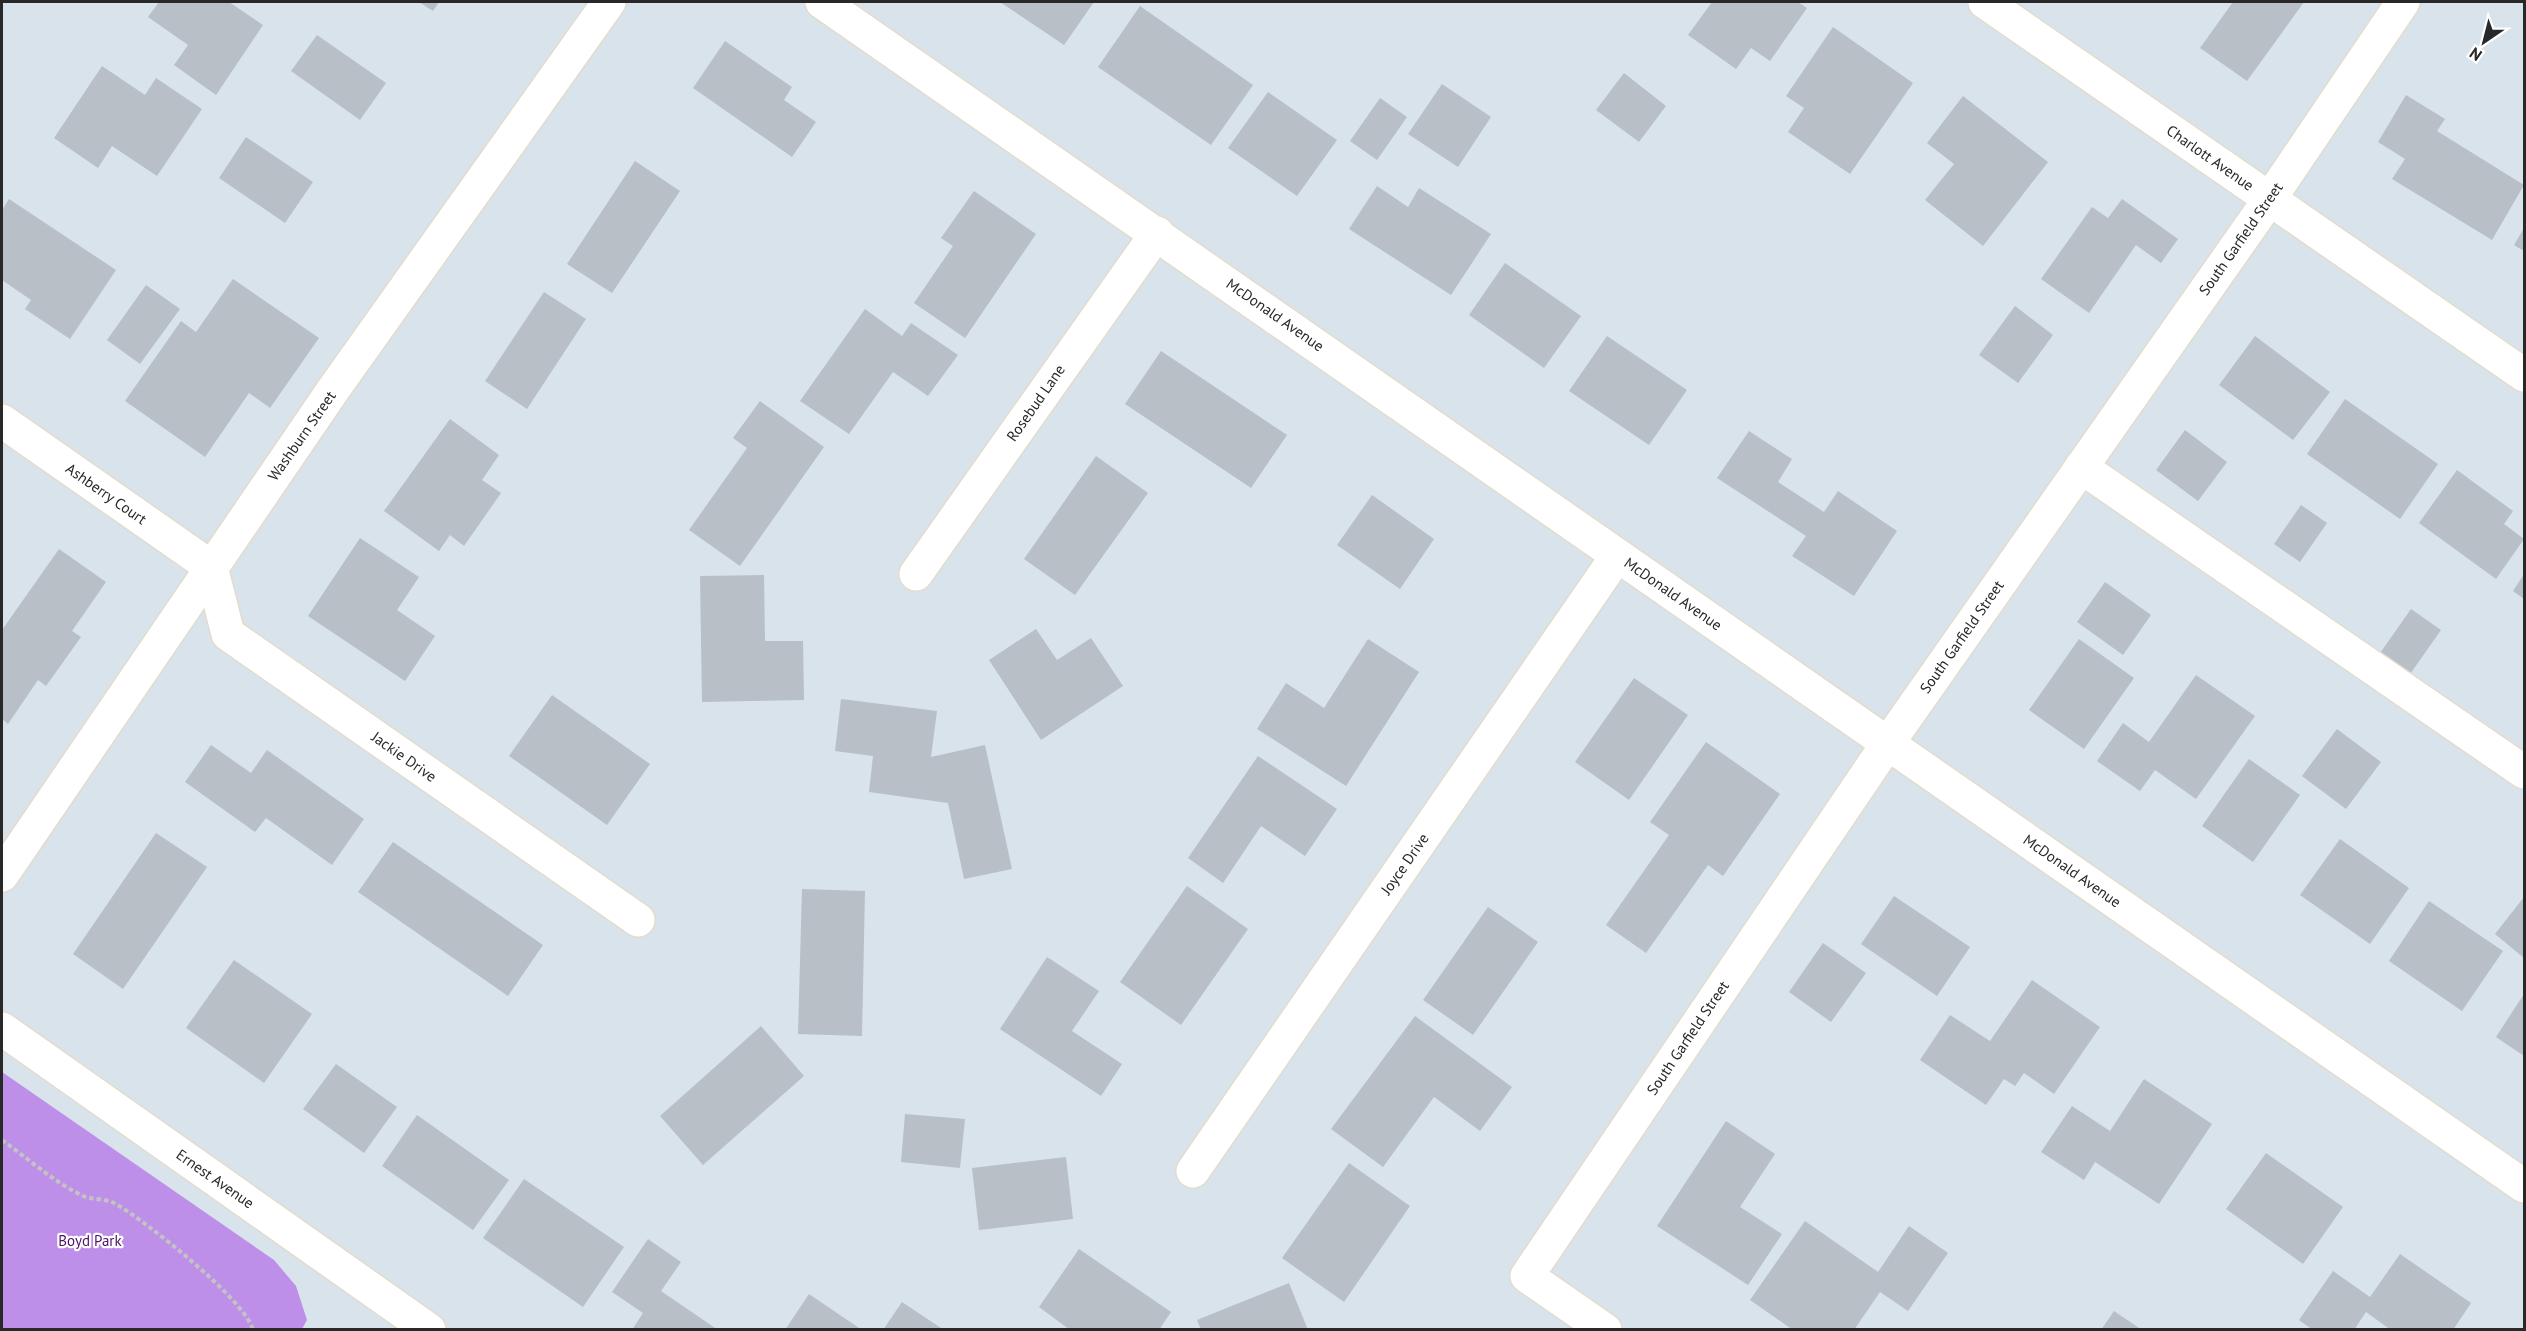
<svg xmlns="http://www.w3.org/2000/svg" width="2526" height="1331" font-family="'PT Sans',sans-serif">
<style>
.green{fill:#be8fe8}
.building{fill:#b8bfc7}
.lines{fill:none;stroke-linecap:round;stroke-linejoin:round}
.minor-casing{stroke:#e3dccd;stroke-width:36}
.path{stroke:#c3c3c3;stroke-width:4;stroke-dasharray:4.5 3;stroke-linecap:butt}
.minor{stroke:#fff;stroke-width:33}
.labels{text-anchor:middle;stroke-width:4.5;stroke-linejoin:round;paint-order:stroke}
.street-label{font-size:15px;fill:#282828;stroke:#fff}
.park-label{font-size:15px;fill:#4d136a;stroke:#fff}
</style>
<rect width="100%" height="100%" fill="#d8e3ec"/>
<path class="green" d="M2,1072L274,1260L296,1286L307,1320L302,1329H2Z"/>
<path class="building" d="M159,2H229L263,25L216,95L174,65L188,45L148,17Z
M419,2H439L433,11Z
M1000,2H1094L1064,45Z
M1712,2H1798L1807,8L1770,61L1751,48L1736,69L1688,35Z
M2233,2H2304L2247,81L2200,48Z
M1140,6L1253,85L1211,145L1098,67Z
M1833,27L1913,83L1850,174L1788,132L1804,108L1786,96Z
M317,35L386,83L360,120L291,71Z
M725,41L792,87L784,100L816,122L792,157L693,88Z
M102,66L145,95L156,78L202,109L157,176L112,146L98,168L54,138Z
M1624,73L1666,106L1639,142L1596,110Z
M1442,84L1491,117L1458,167L1408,134Z
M1268,92L1337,140L1297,196L1228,148Z
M2406,95L2445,119L2437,131L2524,185L2492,240L2392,179L2405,159L2378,142Z
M1963,96L2048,162L1983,246L1925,200L1954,164L1927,143Z
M1380,98L1407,117L1377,160L1350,141Z
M246,137L313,182L285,223L219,178Z
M635,161L680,191L612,293L567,264Z
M1377,186L1408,207L1419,188L1491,234L1451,295L1349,229Z
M974,191L1036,234L965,338L914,303L953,246L941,238Z
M9,199L116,270L70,339L25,309L31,300L2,280V210Z
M2122,199L2178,239L2161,263L2136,245L2089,313L2041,279L2092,207L2108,218Z
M2524,228V251L2514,245Z
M1505,263L1581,316L1544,368L1469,315Z
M233,279L319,338L270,408L249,393L205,457L125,401L181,321L196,332Z
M146,285L180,309L140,364L107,340Z
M544,292L586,319L527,409L485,381Z
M2015,306L2053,335L2018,383L1979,355Z
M865,309L902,336L911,323L958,355L928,396L893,372L849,434L800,401Z
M1607,336L1687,390L1649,445L1569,391Z
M2255,336L2330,392L2293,440L2219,385Z
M1161,351L1287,435L1251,488L1125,404Z
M2345,399L2438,464L2400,519L2307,454Z
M760,401L824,447L740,566L689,530L747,448L733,438Z
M450,419L499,455L482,480L501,493L464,546L450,535L439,551L384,511Z
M2185,430L2227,462L2198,501L2156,470Z
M1749,431L1792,459L1778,482L1824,512L1838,491L1897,531L1854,596L1792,556L1806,536L1717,478Z
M1096,456L1148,493L1075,595L1024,559Z
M2457,470L2513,511L2504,524L2524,539L2496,579L2419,523Z
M1372,495L1434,539L1400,589L1337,545Z
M2301,505L2327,523L2300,562L2274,544Z
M360,538L419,577L397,610L435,636L405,681L308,616Z
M59,549L106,582L72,631L81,637L46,686L38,680L8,724L2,719V630Z
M2524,574V599L2513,591Z
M764,575L765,641H803L804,700L702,702L700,576Z
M2105,582L2151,615L2123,655L2077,622Z
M2411,609L2441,630L2408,677L2378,656Z
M1036,629L1057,660L1091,638L1123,686L1041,740L989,660Z
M1368,639L1419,672L1346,786L1257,729L1286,683L1324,708Z
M2079,639L2134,678L2084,749L2029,710Z
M2196,675L2255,716L2196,799L2155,770L2140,791L2097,761L2123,723L2149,742Z
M1634,678L1688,715L1629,800L1575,762Z
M552,695L650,764L607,825L509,756Z
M841,699L937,711L931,757L985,745L1012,869L964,879L948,803L869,792L873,756L835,751Z
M2337,729L2381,762L2346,809L2302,776Z
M1706,742L1780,794L1723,876L1708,865L1646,953L1606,925L1669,835L1650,822Z
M211,745L251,773L267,750L364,819L332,865L266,818L255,832L185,782Z
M1258,756L1337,809L1305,856L1261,826L1223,883L1188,858Z
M2249,759L2300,795L2253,862L2202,826Z
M156,833L207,867L123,989L73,954Z
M2340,839L2409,888L2370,944L2300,895Z
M393,842L543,945L508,996L358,892Z
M1187,886L1248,929L1181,1025L1120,982Z
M802,889L865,891L862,1036L798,1034Z
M1894,896L1970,947L1937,996L1861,944Z
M2524,897V958L2495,934Z
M2429,901L2503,951L2462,1011L2389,961Z
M1488,907L1538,942L1473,1035L1423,1000Z
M1823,943L1866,973L1831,1022L1789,992Z
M1047,957L1099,991L1072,1031L1122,1064L1101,1096L1000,1029Z
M234,960L312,1014L264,1083L186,1028Z
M2032,980L2100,1027L2054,1094L2024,1073L2015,1086L2004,1079L1986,1105L1920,1060L1950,1015L1990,1041Z
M2524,994V1056L2496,1037Z
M1415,1016L1512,1087L1480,1131L1434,1097L1383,1167L1331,1129Z
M761,1026L804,1076L703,1165L660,1116Z
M336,1064L397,1107L364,1153L303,1109Z
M2144,1079L2212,1124L2159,1204L2095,1162L2084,1180L2041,1152L2072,1106L2110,1131Z
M905,1114L965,1119L960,1168L901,1162Z
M417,1115L509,1180L473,1230L382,1166Z
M1726,1121L1775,1154L1740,1207L1782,1234L1748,1285L1657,1226Z
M2266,1153L2343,1207L2303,1264L2226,1209Z
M1066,1157L1073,1219L979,1230L972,1168Z
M1349,1163L1410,1206L1344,1302L1282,1258Z
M524,1179L624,1247L583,1307L483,1238Z
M1805,1221L1878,1272L1909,1226L1948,1253L1908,1311L1880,1292L1854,1330H1793L1750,1300Z
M648,1239L681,1262L661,1291L718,1330H632L643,1313L612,1292Z
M1079,1249L1171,1312L1159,1330H1070L1039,1307Z
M2400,1254L2471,1303L2453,1330H2391L2366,1312L2354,1330H2313L2299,1320L2333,1271L2370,1297Z
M1289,1283L1308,1330H1201L1197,1320Z
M809,1294L862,1330H785Z
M902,1302L941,1328L940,1330H883Z
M2114,1311L2142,1330H2101Z"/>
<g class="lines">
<g class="minor-casing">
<path id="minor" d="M822,2L2524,1186
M1985,2L2524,375
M2,421L211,567L228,634L638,920
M2081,467L2524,772
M916,574L1157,233
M2,875L333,390L609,2
M2,1029L429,1330
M1193,1171L1617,556
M1605,1330L1527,1276L1888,743L2269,200L2403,2"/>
</g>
<path class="path" d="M2,1140C27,1158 53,1181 81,1195C91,1200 105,1198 116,1204C145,1221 245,1299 253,1330"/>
<use href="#minor" class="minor"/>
</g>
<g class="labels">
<g class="street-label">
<text transform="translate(2210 158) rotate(35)" y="5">Charlott Avenue</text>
<text transform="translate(2241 239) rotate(-55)" y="5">South Garfield Street</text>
<text transform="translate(1275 315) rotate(35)" y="5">McDonald Avenue</text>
<text transform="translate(1036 403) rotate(-55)" y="5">Rosebud Lane</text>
<text transform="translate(302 436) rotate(-55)" y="5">Washburn Street</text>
<text transform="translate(106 494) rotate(35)" y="5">Ashberry Court</text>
<text transform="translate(1673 594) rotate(35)" y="5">McDonald Avenue</text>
<text transform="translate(1962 637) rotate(-55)" y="5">South Garfield Street</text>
<text transform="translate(404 757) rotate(35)" y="5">Jackie Drive</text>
<text transform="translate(1405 864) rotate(-55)" y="5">Joyce Drive</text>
<text transform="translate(2072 871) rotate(35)" y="5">McDonald Avenue</text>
<text transform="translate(1688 1038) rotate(-56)" y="5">South Garfield Street</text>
<text transform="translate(215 1179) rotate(35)" y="5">Ernest Avenue</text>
</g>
<g class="park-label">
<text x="90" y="1246">Boyd Park</text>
</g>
</g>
<rect width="2526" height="1331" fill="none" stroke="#282828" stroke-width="6"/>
<g transform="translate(2484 42) rotate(215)" stroke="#ffffff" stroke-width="4.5" paint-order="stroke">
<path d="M0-4.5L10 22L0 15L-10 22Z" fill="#282828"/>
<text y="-9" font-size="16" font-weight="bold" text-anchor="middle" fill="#282828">N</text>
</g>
</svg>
